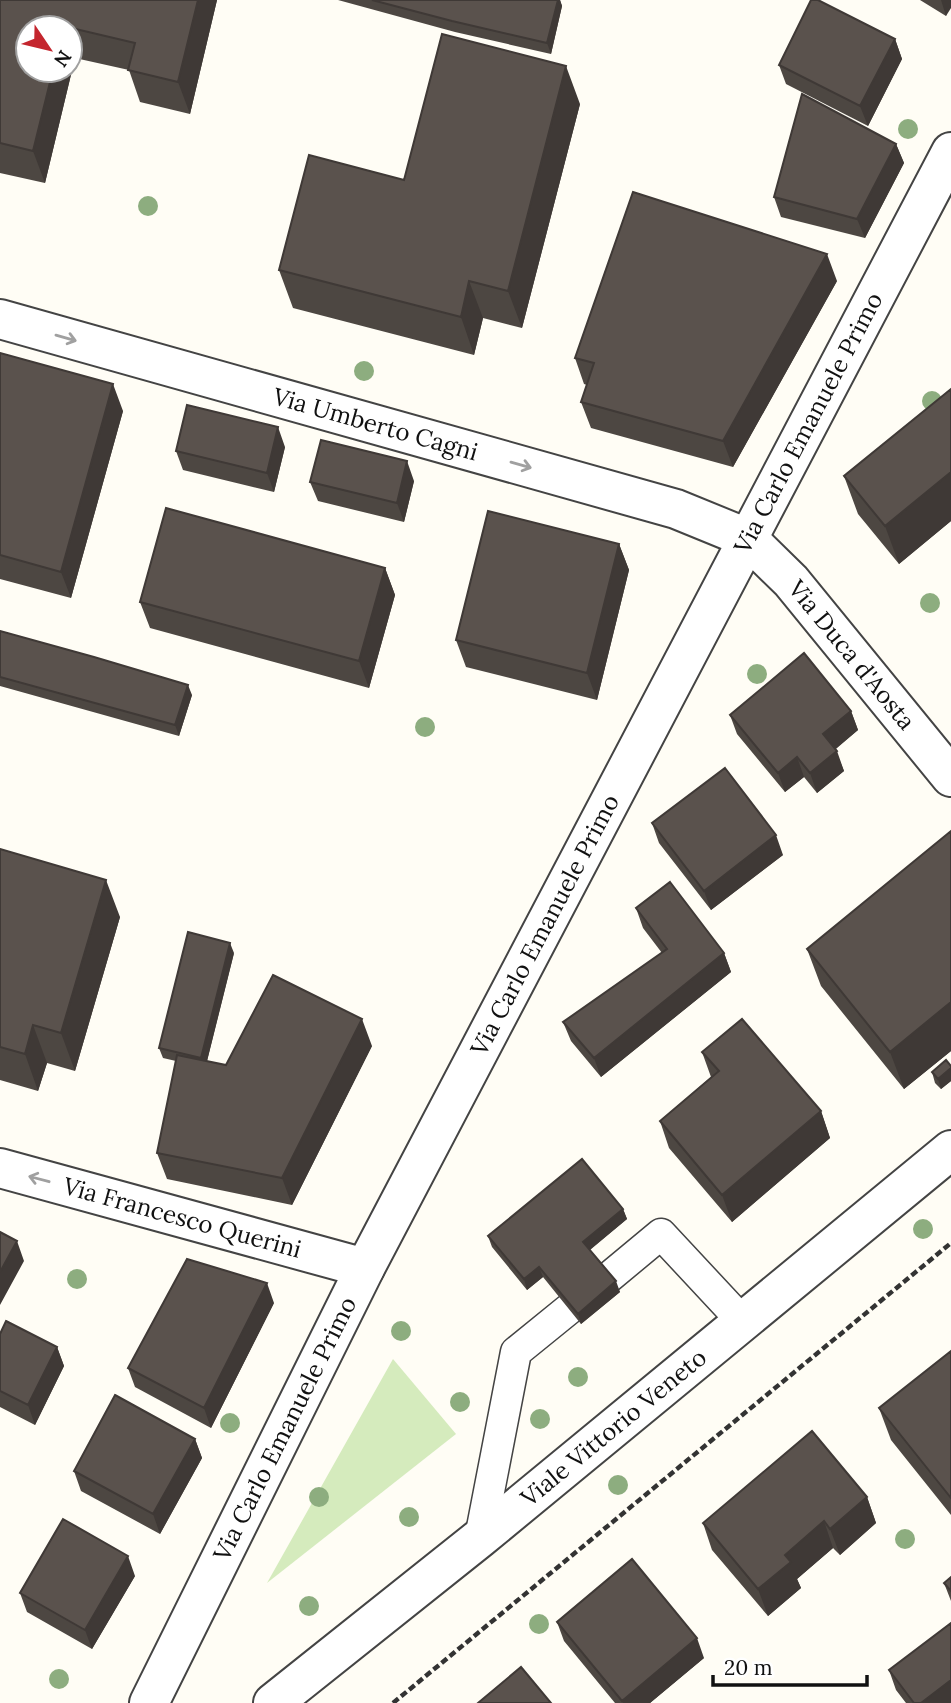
<svg xmlns="http://www.w3.org/2000/svg" width="951" height="1703" font-family="Lora,serif">
<style>
.green{fill:#d5ebbd}
.lines{fill:none;stroke-linecap:round;stroke-linejoin:round}
.service-casing{stroke:#444;stroke-width:33}
.minor-casing{stroke:#444;stroke-width:42}
.path{stroke:#333;stroke-width:4.5;stroke-dasharray:7 3.5;stroke-linecap:butt}
.service{stroke:#fff;stroke-width:30}
.minor{stroke:#fff;stroke-width:38}
.tree{fill:#8dad7f}
.wall{fill:#4d4742;fill-rule:evenodd}
.shaded-wall{fill:#3f3936}
.building{fill:#5a524d;stroke:#3f3936;stroke-width:2}
.oneway{stroke:#a0a0a0}
.labels{text-anchor:middle;stroke-width:7;stroke-linejoin:round;paint-order:stroke}
.street-label{font-size:24px;fill:#111;stroke:#fff}
</style>
<rect width="100%" height="100%" fill="#fffdf5"/>
<path class="green" d="M393,1359L456,1434L267,1583Z"/>
<g class="lines">
<g class="service-casing">
<path id="service" d="M608,1278L661,1234L743,1322
M480,1538L516,1352L569,1309"/>
</g>
<g class="minor-casing">
<g id="minor">
<path id="s1" d="M0,319L676,509L747,538L791,581L951,777"/>
<path id="s2" d="M0,1168L365,1268"/>
<path id="s3" d="M149,1703L365,1268L951,152"/>
<path id="s4" d="M273,1703L480,1538L951,1150"/>
</g>
</g>
<path class="path" d="M393,1703L951,1243"/>
<use href="#service" class="service"/>
<use href="#minor" class="minor"/>
</g>
<g class="tree">
<circle cx="908" cy="129" r="10"/>
<circle cx="148" cy="206" r="10"/>
<circle cx="364" cy="371" r="10"/>
<circle cx="932" cy="401" r="10"/>
<circle cx="930" cy="603" r="10"/>
<circle cx="757" cy="674" r="10"/>
<circle cx="425" cy="727" r="10"/>
<circle cx="923" cy="1229" r="10"/>
<circle cx="77" cy="1279" r="10"/>
<circle cx="401" cy="1331" r="10"/>
<circle cx="578" cy="1377" r="10"/>
<circle cx="460" cy="1402" r="10"/>
<circle cx="540" cy="1419" r="10"/>
<circle cx="230" cy="1423" r="10"/>
<circle cx="618" cy="1485" r="10"/>
<circle cx="319" cy="1497" r="10"/>
<circle cx="409" cy="1517" r="10"/>
<circle cx="905" cy="1539" r="10"/>
<circle cx="309" cy="1606" r="10"/>
<circle cx="539" cy="1624" r="10"/>
<circle cx="59" cy="1679" r="10"/>
</g>
<path class="wall" d="M0,0H217L190,114L140,102L129,70L75,58L45,183L0,173ZM28,28H70V70Z
M338,0H560L562,6L551,54L455,32Z
M920,0H951L946,16Z
M895,39L902,59L868,126L786,84L779,65Z
M580,104L522,328L483,318L474,355L293,308L279,270L404,180Z
M896,144L904,163L865,238L781,217L774,197Z
M837,281L733,467L591,428L581,402L587,385L584,384L575,358Z
M0,353L123,411L71,598L0,579Z
M951,389V521L899,564L858,514L844,476Z
M285,447L274,492L183,470L176,451Z
M414,481L404,522L318,501L310,482Z
M619,544L629,570L597,700L466,667L456,640Z
M385,568L395,595L369,688L150,628L140,602Z
M0,631L192,695L179,736L0,686Z
M851,711L858,730L835,749L844,771L817,793L804,777L785,792L737,734L730,715Z
M652,823L783,855L711,910L659,843Z
M951,831V1051L904,1089L821,986L807,949Z
M0,849L120,917L75,1071L47,1063L38,1091L0,1080Z
M636,908L724,953L731,972L601,1077L571,1041L563,1022L662,953L643,928Z
M234,953L207,1061L226,1065L372,1046L292,1205L167,1179L157,1153L176,1061L163,1058L159,1048Z
M702,1052L821,1111L830,1138L732,1222L669,1148L660,1121L711,1077Z
M951,1066V1081L941,1089L935,1083L932,1072Z
M623,1209L627,1219L590,1250L620,1292L581,1324L543,1277L527,1290L492,1247L488,1236Z
M274,1303L211,1428L135,1387L128,1368Z
M0,1334L57,1347L64,1366L35,1425L0,1407Z
M951,1351V1515L891,1440L879,1408Z
M195,1439L202,1458L160,1534L81,1491L74,1471Z
M867,1497L876,1523L840,1555L833,1548L797,1579L801,1588L768,1616L712,1550L703,1523Z
M135,1576L92,1649L27,1612L20,1593Z
M951,1577V1601L944,1583Z
M557,1622L704,1658L650,1703H615L564,1641Z
M889,1670L951,1703H906L896,1690Z"/>
<path class="shaded-wall" d="M198,0H217L190,114L178,82Z
M558,0H560L562,6L551,54L547,43Z
M941,0H951V8L946,16Z
M895,39L902,59L868,126L860,106Z
M70,44L75,58L45,183L33,151L53,70H70Z
M566,66L580,104L522,328L508,291Z
M896,144L904,163L865,238L857,219Z
M827,254L837,281L733,467L723,441Z
M469,281L483,318L474,355L461,317Z
M113,384L123,411L71,598L61,572Z
M278,427L285,447L274,492L267,473Z
M407,461L414,481L404,522L397,503Z
M951,472V521L899,564L885,526Z
M619,544L629,570L597,700L587,673Z
M385,568L395,595L369,688L359,661Z
M188,685L192,695L179,736L175,725Z
M851,711L858,730L830,754L823,734Z
M837,751L844,771L817,793L810,773Z
M797,757L804,777L785,792L778,773Z
M776,835L783,855L711,910L704,891Z
M106,880L120,917L75,1071L61,1033Z
M230,943L234,953L205,1069L201,1058Z
M724,953L731,972L601,1077L594,1058Z
M951,1002V1051L904,1089L890,1052Z
M362,1019L372,1046L292,1205L282,1178Z
M33,1025L47,1063L38,1091L25,1054Z
M951,1068V1081L941,1089L938,1079Z
M821,1111L830,1138L732,1222L722,1195Z
M623,1209L627,1219L587,1252L583,1242Z
M17,1241L24,1261L0,1305V1272Z
M539,1267L543,1277L527,1290L524,1279Z
M616,1281L620,1292L581,1324L578,1314Z
M267,1283L274,1303L211,1428L204,1408Z
M57,1347L64,1366L35,1425L28,1405Z
M195,1439L202,1458L160,1534L153,1514Z
M867,1497L876,1523L840,1555L830,1529Z
M824,1521L833,1548L797,1579L801,1588L768,1616L758,1589L785,1555Z
M128,1556L135,1576L92,1649L85,1630Z
M697,1638L704,1658L650,1703H623L622,1701Z
M951,1680V1703H921Z"/>
<path class="building" d="M0,0H198L178,82L128,70L135,43L63,26V28H28V70H53L33,151L0,143Z
M372,0H558L547,43L452,21Z
M811,0H818L895,39L860,106L779,65Z
M442,34L566,66L508,291L469,281L461,317L279,270L309,155L404,180Z
M802,94L896,144L857,219L774,197Z
M633,192L827,254L723,441L581,402L594,363L575,358Z
M0,353L113,384L61,572L0,555Z
M951,389V472L885,526L844,476Z
M187,405L278,427L267,473L176,451Z
M321,440L407,461L397,503L310,482Z
M166,508L385,568L359,661L140,602Z
M488,511L619,544L587,673L456,640Z
M0,631L94,657L188,685L175,725L0,677Z
M804,653L851,711L823,734L837,751L810,773L797,757L778,773L730,715Z
M725,768L776,835L704,891L652,823Z
M951,831V1002L890,1052L807,949Z
M0,849L106,880L61,1033L33,1025L25,1054L0,1047Z
M670,882L724,953L594,1058L563,1022L667,949L636,908Z
M188,932L230,943L201,1058L159,1048Z
M273,975L362,1019L282,1178L157,1153L177,1055L226,1065Z
M742,1019L821,1111L722,1195L660,1121L719,1071L702,1052Z
M946,1060L951,1066V1068L938,1079L932,1072Z
M582,1159L623,1209L583,1242L616,1281L578,1314L539,1267L524,1279L488,1236Z
M0,1232L17,1241L0,1272Z
M187,1259L267,1283L204,1408L128,1368Z
M6,1321L57,1347L28,1405L0,1391V1334Z
M951,1351V1498L879,1408Z
M115,1395L195,1439L153,1514L74,1471Z
M812,1431L867,1497L830,1529L824,1521L785,1555L791,1562L758,1589L703,1523Z
M63,1519L128,1556L85,1630L20,1593Z
M632,1559L697,1638L622,1701L557,1622Z
M951,1577V1591L944,1583Z
M951,1623V1680L921,1703H914L889,1670Z
M521,1667L551,1703H478Z"/>
<defs><path id="oneway-shaft" d="M-6 0H5M1.5-3L5.5 0L1.5 3" fill="none" stroke-width="1.6" stroke-linecap="round" stroke-linejoin="round" transform="scale(1.75)"/></defs>
<g class="oneway">
<use href="#oneway-shaft" transform="translate(66 338) rotate(16)"/>
<use href="#oneway-shaft" transform="translate(521 465) rotate(16)"/>
<use href="#oneway-shaft" transform="translate(39 1179) rotate(-165)"/>
</g>
<g class="labels">
<g class="street-label">
<text dy="8" stroke="none"><textPath href="#s3" startOffset="1440">Via Carlo Emanuele Primo</textPath></text>
<text dy="8" stroke="none"><textPath href="#s1" startOffset="390">Via Umberto Cagni</textPath></text>
<text dy="8" stroke="none"><textPath href="#s1" startOffset="936">Via Duca d'Aosta</textPath></text>
<text dy="8" stroke="none"><textPath href="#s3" startOffset="873">Via Carlo Emanuele Primo</textPath></text>
<text dy="8" stroke="none"><textPath href="#s2" startOffset="189">Via Francesco Querini</textPath></text>
<text dy="8" stroke="none"><textPath href="#s4" startOffset="438">Viale Vittorio Veneto</textPath></text>
<text dy="8" stroke="none"><textPath href="#s3" startOffset="306">Via Carlo Emanuele Primo</textPath></text>
</g>
</g>
<g transform="translate(49 49) rotate(125)"><circle r="33" fill="#ffffff" stroke="#a0a0a0" stroke-width="2"/>
<path d="M0-5L12 26L0 18L-12 26Z" fill="#c4262e"/>
<text y="-10" font-size="19" font-weight="bold" text-anchor="middle" fill="#111111">N</text>
</g>
<path d="M713 1675v10h154v-10" fill="none" stroke="#111111" stroke-width="3.5"/>
<text x="724" y="1675" font-size="21" fill="#111111" stroke="#ffffff" stroke-width="5" paint-order="stroke">20 m</text>
</svg>
